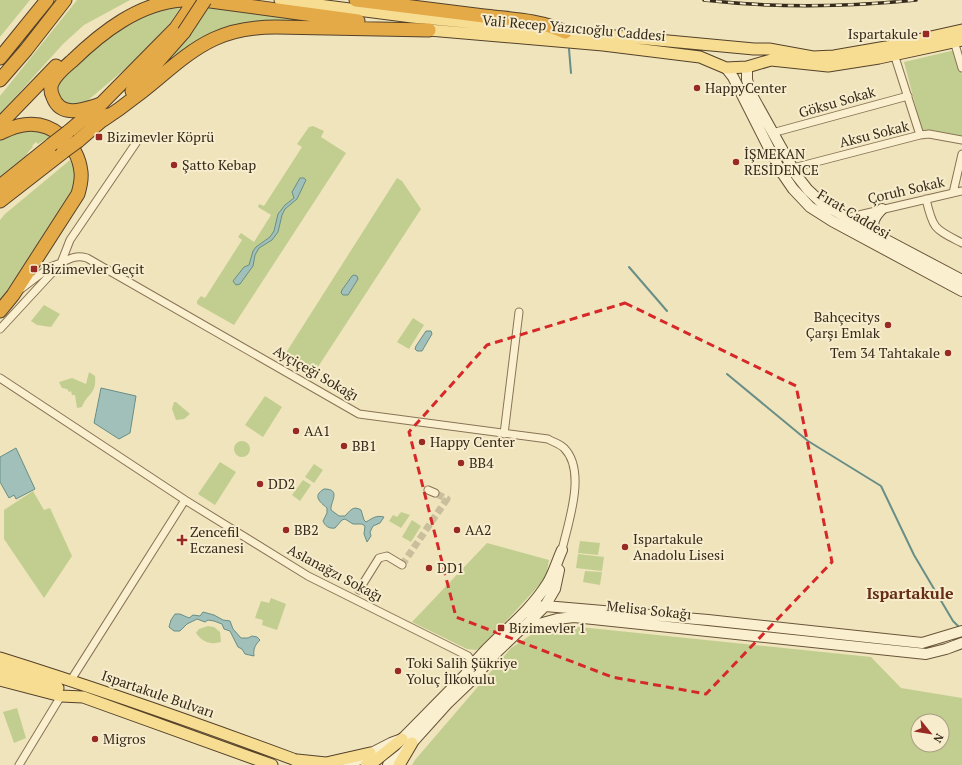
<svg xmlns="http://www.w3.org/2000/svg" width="962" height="765" font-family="'PT Serif',serif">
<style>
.green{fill:#c2ce90;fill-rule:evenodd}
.water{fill:#a0c0b9;stroke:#688e87}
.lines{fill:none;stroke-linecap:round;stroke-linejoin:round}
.stream{stroke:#688e87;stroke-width:2}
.street-tunnel{stroke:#cabf9c;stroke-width:7;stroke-dasharray:7 3.5;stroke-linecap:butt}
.street-casing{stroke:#887355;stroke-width:9}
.secondary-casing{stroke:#695439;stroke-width:12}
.primary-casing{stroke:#55412a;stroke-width:13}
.highway-casing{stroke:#55412a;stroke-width:15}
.street{stroke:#faf0d0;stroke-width:7}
.secondary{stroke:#faf0d0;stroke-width:10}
.primary{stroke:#f6dd91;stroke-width:11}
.highway{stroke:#e4aa47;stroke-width:13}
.rail-casing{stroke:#362a1b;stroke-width:3.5}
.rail{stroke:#f7edcc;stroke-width:2;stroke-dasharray:6;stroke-linecap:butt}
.highway-bridge-casing{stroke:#55412a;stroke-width:15;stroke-linecap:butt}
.highway-bridge{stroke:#e4aa47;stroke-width:13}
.marked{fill:none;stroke:#d62828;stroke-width:3;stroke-dasharray:8 5;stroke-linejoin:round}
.poi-dot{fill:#992a23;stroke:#f7edcc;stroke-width:1.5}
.labels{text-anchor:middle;stroke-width:4;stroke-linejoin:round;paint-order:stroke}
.street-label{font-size:14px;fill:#362a1b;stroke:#f7edcc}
.poi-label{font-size:14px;fill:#362a1b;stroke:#f7edcc;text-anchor:start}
.quarter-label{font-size:16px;font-weight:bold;fill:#652d18;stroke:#f7edcc}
</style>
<rect width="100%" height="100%" fill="#efe4bc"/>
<path class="green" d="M0,0H30L0,37Z
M77,0H130L84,25L63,44L0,114V96Z
M182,5L170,23L137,59L87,101L76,106L67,105L59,98L57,90L59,82L87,54L120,28L156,10Z
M209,5L331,24L268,22L167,65Z
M955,50L962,75V138L923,134L904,62Z
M313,126L324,131L321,137L346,153L234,325L197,304V301L201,296L205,298L242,240L238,237L241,233L254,242L271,215L258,207L259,204L264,206L302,147L297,144L309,127Z
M20,130L41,131L51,136L38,144L36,142L32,146L33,147L29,151L25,157L0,178V138Z
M70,160C76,170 76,179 72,191L0,302V220L5,214Z
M397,178L402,181L421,209L312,376L282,359Z
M44,305L60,314L51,327L37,325L31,321Z
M413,318L424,325L409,349L397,342Z
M89,372L95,376C97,395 87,393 82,407L77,408L75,395H72L71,391L69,392L67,389L62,388L59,382L72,378L86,384Z
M265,396L282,407L263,437L245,425Z
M174,402H176L190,414L184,419L176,420L172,409Z
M234 449a8 8 0 1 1 16 0a8 8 0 1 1-16 0Z
M220,462L236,472L215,505L198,494Z
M314,464L323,470L314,483L305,477Z
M303,480L311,485L300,501L292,495Z
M33,491L44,510L50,508L72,556L44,598L4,539V510Z
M401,512L410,515L401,528L389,521L393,515L397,517Z
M412,520L421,526L411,542L402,537Z
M580,541L600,543L598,555L578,553Z
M487,543L549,560L546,576L543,581L483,646L476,650L467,649L412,622Z
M578,554L604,557L602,571L576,568Z
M585,571L602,572L600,585L583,582Z
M271,598L286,604L277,630L262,625L263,620L255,618L261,601L269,603Z
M208,626L214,627L220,632L221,642C211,645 202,642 196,633L199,629Z
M570,626L871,657L901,688L962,698V765H412L415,760L511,648L534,633ZM918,721H942V745H918Z
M17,708L26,738L14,743L3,712Z"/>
<path class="water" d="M300,178H304L306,180L297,199L285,209L282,215L278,232L272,240L259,248L255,255L253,266L240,284L236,285L233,281L244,267L249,265L253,251L256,247L270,237L274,231L278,214L285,205L294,198L292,192Z
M354,275L357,276L358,279L348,295H343L341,293L342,290L352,276Z
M426,331H431L432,334L422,351H417L415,349L416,346Z
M101,388L136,396L130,433L119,439L94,423Z
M16,448L35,489L16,499L14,495L9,498L0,482V457Z
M324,489C342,489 330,502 331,510L339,516H345C350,511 353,505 361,510L364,520L366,522C373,518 376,515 384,517L380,523L373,526L370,532L371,536L367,542L364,534L365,526L362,524H353L345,519L342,520L335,528C329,529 325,526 323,521L327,513V508C320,502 312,496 324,489Z
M203,612L214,615L223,620L230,621L233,629L241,638H248L252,636L257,637L260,640C255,645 253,649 254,656L245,654L242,649L238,647L230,631L224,629L222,624L214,621L208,620L205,622L197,619L187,624L180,631H174L169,627L171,620L175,614H180L189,618L193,615L200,616Z"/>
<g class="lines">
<path class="stream" d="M569,49L571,73
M629,267L667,311
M727,374L808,441L881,486L914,555L953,621L960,628"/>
<path class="street-tunnel" d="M402,565L447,499L435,493"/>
<g class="street-casing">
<path id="street" d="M954,41L962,68
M894,54L920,135
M772,133L908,96
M793,168L920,135L929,134L962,140
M953,193L962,154
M926,199C933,230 935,229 962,243
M846,218L962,191
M21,289L50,267L61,263L70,240L136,143
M0,329L61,263C71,258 76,255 87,258L359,414L548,439C553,442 560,444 564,448C587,471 568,523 562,550
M0,378L185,500L71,680
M504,434L519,312
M428,490L435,493
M185,500L308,576L468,656L471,660L473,664
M359,590L379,558L387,556L402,565
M19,765L61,696"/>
</g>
<g class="secondary-casing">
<path id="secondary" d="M747,67V80L753,97L797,176L808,190L823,204L875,234L962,280
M726,68L733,77L780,170L793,189L810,207L832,221L962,291
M875,234C871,223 874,217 882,209
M524,613L538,607L545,606L708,620L922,643L962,631
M523,628L545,606L555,589L559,570
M348,765L391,743L402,739L465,675C488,641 525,619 547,584C553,575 557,561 562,550
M388,765L402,754L447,704L471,681L498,651L521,629L557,619L574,617L926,654L946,649L962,643"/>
</g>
<g class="primary-casing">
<path id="primary" d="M280,0L412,17L754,49H769L813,57L834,56L886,47L962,30
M429,30L603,45L700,57L726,68L747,67L771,60L828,66L879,58L962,40
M0,658C99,689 196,723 293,759L304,765
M0,669L58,688
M0,680L61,696L83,697L272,765
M297,760L326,763L370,753
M366,765L376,760L402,739
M399,765L412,743"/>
</g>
<g class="highway-casing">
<path id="highway" d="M203,0L358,21
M356,0C399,5 442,11 484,16C511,19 541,20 565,32
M0,58L47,0
M0,80L26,50L65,0
M132,91L184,32
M101,104C85,109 61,119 53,97C51,93 50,88 52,83C56,74 65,67 72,61C102,32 139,3 182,0
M103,120C114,113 125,105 135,97C161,78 184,53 214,39C233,30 255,27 276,27L429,30
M0,124L56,66
M68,132L101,104L176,28L195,0
M0,133C7,130 15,126 23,125C52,120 78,144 81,172C82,180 80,187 78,194L13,295L0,311
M78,141L108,115
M0,186L51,145
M0,201L63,152"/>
</g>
<use href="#street" class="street"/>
<use href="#secondary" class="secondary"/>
<use href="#primary" class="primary"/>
<use href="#highway" class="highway"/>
<g class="rail-casing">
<path id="rail" d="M704,0C774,8 847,7 916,0"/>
</g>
<use href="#rail" class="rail"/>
<g class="highway-bridge-casing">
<path id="highway-bridge" d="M184,32L205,0
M51,145L68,132
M63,152L78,141"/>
</g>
<use href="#highway-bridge" class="highway-bridge"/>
</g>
<path class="marked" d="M625,303L796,386L832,562L706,694L612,677L456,617L409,432L487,345Z"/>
<g class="poi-dot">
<rect x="922" y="30" width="8" height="8" rx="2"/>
<circle cx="697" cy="88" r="4"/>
<rect x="95" y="133" width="8" height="8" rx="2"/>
<circle cx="736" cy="162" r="4"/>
<circle cx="174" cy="165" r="4"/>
<rect x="30" y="265" width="8" height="8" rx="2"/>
<circle cx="888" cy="325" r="4"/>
<circle cx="948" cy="353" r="4"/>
<circle cx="296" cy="431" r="4"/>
<circle cx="422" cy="442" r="4"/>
<circle cx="344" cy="446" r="4"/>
<circle cx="461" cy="463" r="4"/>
<circle cx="260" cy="484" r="4"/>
<circle cx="286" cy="530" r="4"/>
<circle cx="457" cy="530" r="4"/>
<path d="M180 534h4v4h4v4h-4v4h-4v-4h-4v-4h4z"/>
<circle cx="625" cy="547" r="4"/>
<circle cx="429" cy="568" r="4"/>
<rect x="497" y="624" width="8" height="8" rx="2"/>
<circle cx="398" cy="671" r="4"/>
<circle cx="95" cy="739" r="4"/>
</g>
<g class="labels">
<g class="street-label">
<text transform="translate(574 28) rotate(5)" y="5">Vali Recep Yazıcıoğlu Caddesi</text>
<text transform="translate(837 102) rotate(-16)" y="5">Göksu Sokak</text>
<text transform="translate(874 134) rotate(-14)" y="5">Aksu Sokak</text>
<text transform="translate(906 190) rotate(-13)" y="5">Çoruh Sokak</text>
<text transform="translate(854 214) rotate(31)" y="5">Fırat Caddesi</text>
<text transform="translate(316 373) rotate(30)" y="5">Ayçiçeği Sokağı</text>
<text transform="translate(335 573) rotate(28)" y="5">Aslanağzı Sokağı</text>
<text transform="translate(649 610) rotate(6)" y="5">Melisa Sokağı</text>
<text transform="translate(158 694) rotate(19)" y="5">Ispartakule Bulvarı</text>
</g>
<g class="poi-label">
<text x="918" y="39" text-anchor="end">Ispartakule</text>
<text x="705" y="93">HappyCenter</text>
<text x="107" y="142">Bizimevler Köprü</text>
<text x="744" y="159">İŞMEKAN<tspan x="744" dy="16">RESİDENCE</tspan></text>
<text x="182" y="170">Şatto Kebap</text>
<text x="42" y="274">Bizimevler Geçit</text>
<text x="880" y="322" text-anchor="end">Bahçecitys<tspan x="880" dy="16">Çarşı Emlak</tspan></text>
<text x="940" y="358" text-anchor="end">Tem 34 Tahtakale</text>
<text x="304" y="436">AA1</text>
<text x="430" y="447">Happy Center</text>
<text x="352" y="451">BB1</text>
<text x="469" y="468">BB4</text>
<text x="268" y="489">DD2</text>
<text x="294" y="535">BB2</text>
<text x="465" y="535">AA2</text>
<text x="190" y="537">Zencefil<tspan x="190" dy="16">Eczanesi</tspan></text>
<text x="633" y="544">Ispartakule<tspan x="633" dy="16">Anadolu Lisesi</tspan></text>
<text x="437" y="573">DD1</text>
<text x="509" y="633">Bizimevler 1</text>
<text x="406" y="668">Toki Salih Şükriye<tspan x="406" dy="16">Yoluç İlkokulu</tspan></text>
<text x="103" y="744">Migros</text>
</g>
<g class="quarter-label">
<text x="910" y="599">Ispartakule</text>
</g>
</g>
<g transform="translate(930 733) rotate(120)"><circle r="19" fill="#f7edcc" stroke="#aa9f85"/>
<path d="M0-3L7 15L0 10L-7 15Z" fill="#992a23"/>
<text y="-6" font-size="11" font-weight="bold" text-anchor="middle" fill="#362a1b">N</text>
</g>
</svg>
